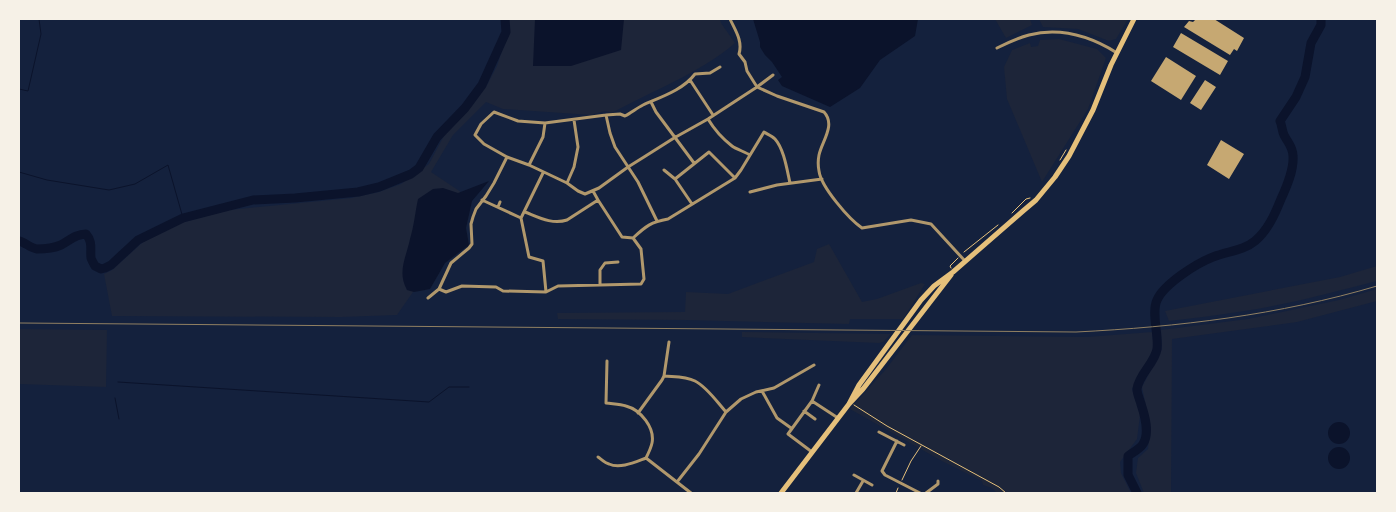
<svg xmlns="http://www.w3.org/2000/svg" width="1396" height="512" font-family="'Asap Condensed',sans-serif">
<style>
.green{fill:#1d2539}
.water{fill:#0b132b}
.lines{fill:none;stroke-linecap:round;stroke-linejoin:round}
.stream{stroke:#0b132b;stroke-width:1}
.river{stroke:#0b132b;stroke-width:9}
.building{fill:#c6a872}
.path{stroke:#e5c07b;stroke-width:1}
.minor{stroke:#b1986c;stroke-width:3}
.primary{stroke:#e5c07b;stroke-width:5}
.rail{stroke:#918062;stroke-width:1}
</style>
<rect width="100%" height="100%" fill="#14213d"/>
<path class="green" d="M508,19H720L721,23L735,43C699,74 653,90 612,113L605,111L591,115L503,109L486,102L453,135L431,172L458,190L472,201L466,228L469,245L445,263L430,289L413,292L397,315L341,317L112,316L104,274L112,270L143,242L177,224L229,210L351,198L379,192L401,184L429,164L447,130L486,87L497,66L506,38Z
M995,19H1030L1032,25L1006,38Z
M1039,19H1128L1116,39L1109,41L1078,29L1043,27Z
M1059,39L1097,49L1106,58L1088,109L1042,182L1007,99L1004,67L1012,50L1030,43L1031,47L1038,46L1040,40Z
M829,244L862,302L877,299L921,283L925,284L903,319H850L849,324L685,320L558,319L557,313L685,312L686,292L728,294L814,262L817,249Z
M1377,266V281C1334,292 1290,304 1245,311C1220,315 1194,318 1169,321L1165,311L1340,277Z
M1377,289V301L1297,322L1172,339L1171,493H1144L1136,473L1138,458L1148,449L1150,426L1142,387L1162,349L1161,330L1248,319L1339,300Z
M19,329L107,330L106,387L19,384Z
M742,332L891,334L883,342L879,343L742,337Z
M1152,332L1154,348L1132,389L1140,415L1137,439L1120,462L1121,473L1131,493H997L992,488L983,485L982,481L942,461L850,409L886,369L912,335L1087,337Z"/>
<path class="water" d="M535,19H624L621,50L571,66H533Z
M753,19H918L915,36L880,60L860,88L830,107L782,86L778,80L782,77L772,62L765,55L760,47V42Z
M489,181L472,201L466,228L469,245L445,263L430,289L414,292L407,290C397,272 406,258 410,239C414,226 415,213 418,199L433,189L443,188L458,193Z
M1328 433a11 11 0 1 1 22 0a11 11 0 1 1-22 0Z
M1328 458a11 11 0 1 1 22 0a11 11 0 1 1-22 0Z"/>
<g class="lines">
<path class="stream" d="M19,89L28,91L41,34L39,19
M19,172L47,180L109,190L135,184L168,165L183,218
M118,382L429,402L449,387H469
M115,398L119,419"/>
<path class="river" d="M19,241C25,242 30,248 37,249C44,249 54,248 61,245C70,240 76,234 86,234C93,242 90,249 91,258C91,259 94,264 95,266L101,269L105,268L111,265L138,240L183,218L253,200L295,198L358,192L379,187L411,174L419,168L437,137L465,108L482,85L506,32L505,19
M1137,493L1128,475V456C1132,453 1140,449 1143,444C1150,433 1145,416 1141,404C1140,400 1137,394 1137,389C1139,374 1155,363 1157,349C1159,335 1151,313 1157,300C1164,284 1197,263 1213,257C1228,251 1243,251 1255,241C1268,230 1275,214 1281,199C1287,186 1294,170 1293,156C1293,147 1288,143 1284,135C1282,131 1282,125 1280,121L1296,97L1305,77L1311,43L1321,25V19"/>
</g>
<path class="building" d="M1196,19H1214L1244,38L1237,51L1234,49L1230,55L1184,27L1189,21L1193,22Z
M1181,33L1228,61L1220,75L1173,47Z
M1166,57L1196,76L1181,100L1151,81Z
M1205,80L1216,87L1201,110L1190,103Z
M1221,140L1244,154L1229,179L1207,165Z"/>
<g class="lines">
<path class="path" d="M1060,160L1066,150
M1012,213L1026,199L1030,198
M964,252L998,225
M951,268L950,266L958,258
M854,405L887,426L999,487L1006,493
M902,480L911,461L921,446
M896,493L898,488"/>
<path class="minor" d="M730,19C735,30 743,41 739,54L745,62L747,71L757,87L773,75
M997,48C1007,43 1018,38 1029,35C1061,27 1090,36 1117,53
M720,67L710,73L695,74C683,90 661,97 643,105C637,108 631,113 625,116L620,114L606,115L545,123L518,121L494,112L481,124L475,135L484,144L507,157L529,165L567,183L578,191L585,194L599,188L628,167L644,157L674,138L708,119L757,87L777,96L824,112C836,125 822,141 819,155C818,160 818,166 819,171C821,187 849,219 862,228L911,220L931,224L965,261
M690,80L713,115
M651,102L656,112L694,163
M606,115L610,133L615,147L638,182L657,221
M708,119C714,129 723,139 732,146C736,149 745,152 750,155
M529,165L543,137L545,123
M664,170L675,179
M543,173L521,218L529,257L543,261L546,292
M567,183L574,167L578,147L574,120
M750,192L777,185L822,179
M482,200L521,218
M598,200L622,237L633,238
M692,204L675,179L709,152L735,178
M498,207L500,202
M525,212C538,217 552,225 567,220L598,200L593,191
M633,238C646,226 651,222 668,219L735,178L741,170L764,132C767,134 772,136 775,139C784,149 787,170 790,183
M600,285V270L605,263L618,262
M439,289L446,292L462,286L496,287L503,291L546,292L558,286L641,284L644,279L641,249L633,238
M428,298L439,289L451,263L469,248L472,244L471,224L473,217L476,209L486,196L494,183L507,157
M607,361L606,403C613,404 620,404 626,406C641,410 655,428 652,443C651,448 648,454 646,458
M664,376L669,342
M762,391L777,418L791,428
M812,401L838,418
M804,411L815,419
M638,413L662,380L664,376C674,377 685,376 695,381C707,387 717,402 726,412
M879,432L904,445
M897,441L882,471L885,475L920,493
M812,452L788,434L812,401L819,385
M598,457C601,459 605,463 609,464C620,469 635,462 646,458
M646,458L691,493
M854,475L872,485
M677,482L699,454L726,412L741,399L756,392L774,388L814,365
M856,493L863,481
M926,493L938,484V481"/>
<path class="primary" d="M849,404L859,385L921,300L934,286L953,272L1023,211L1036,200L1055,177L1069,156L1093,110L1111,65L1134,19
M781,493L849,404L863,389L951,275"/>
<path class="rail" d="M19,323L1076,332C1178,327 1279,315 1377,286"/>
</g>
<rect width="1396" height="512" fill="none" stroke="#f6f1e7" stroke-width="40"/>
</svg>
